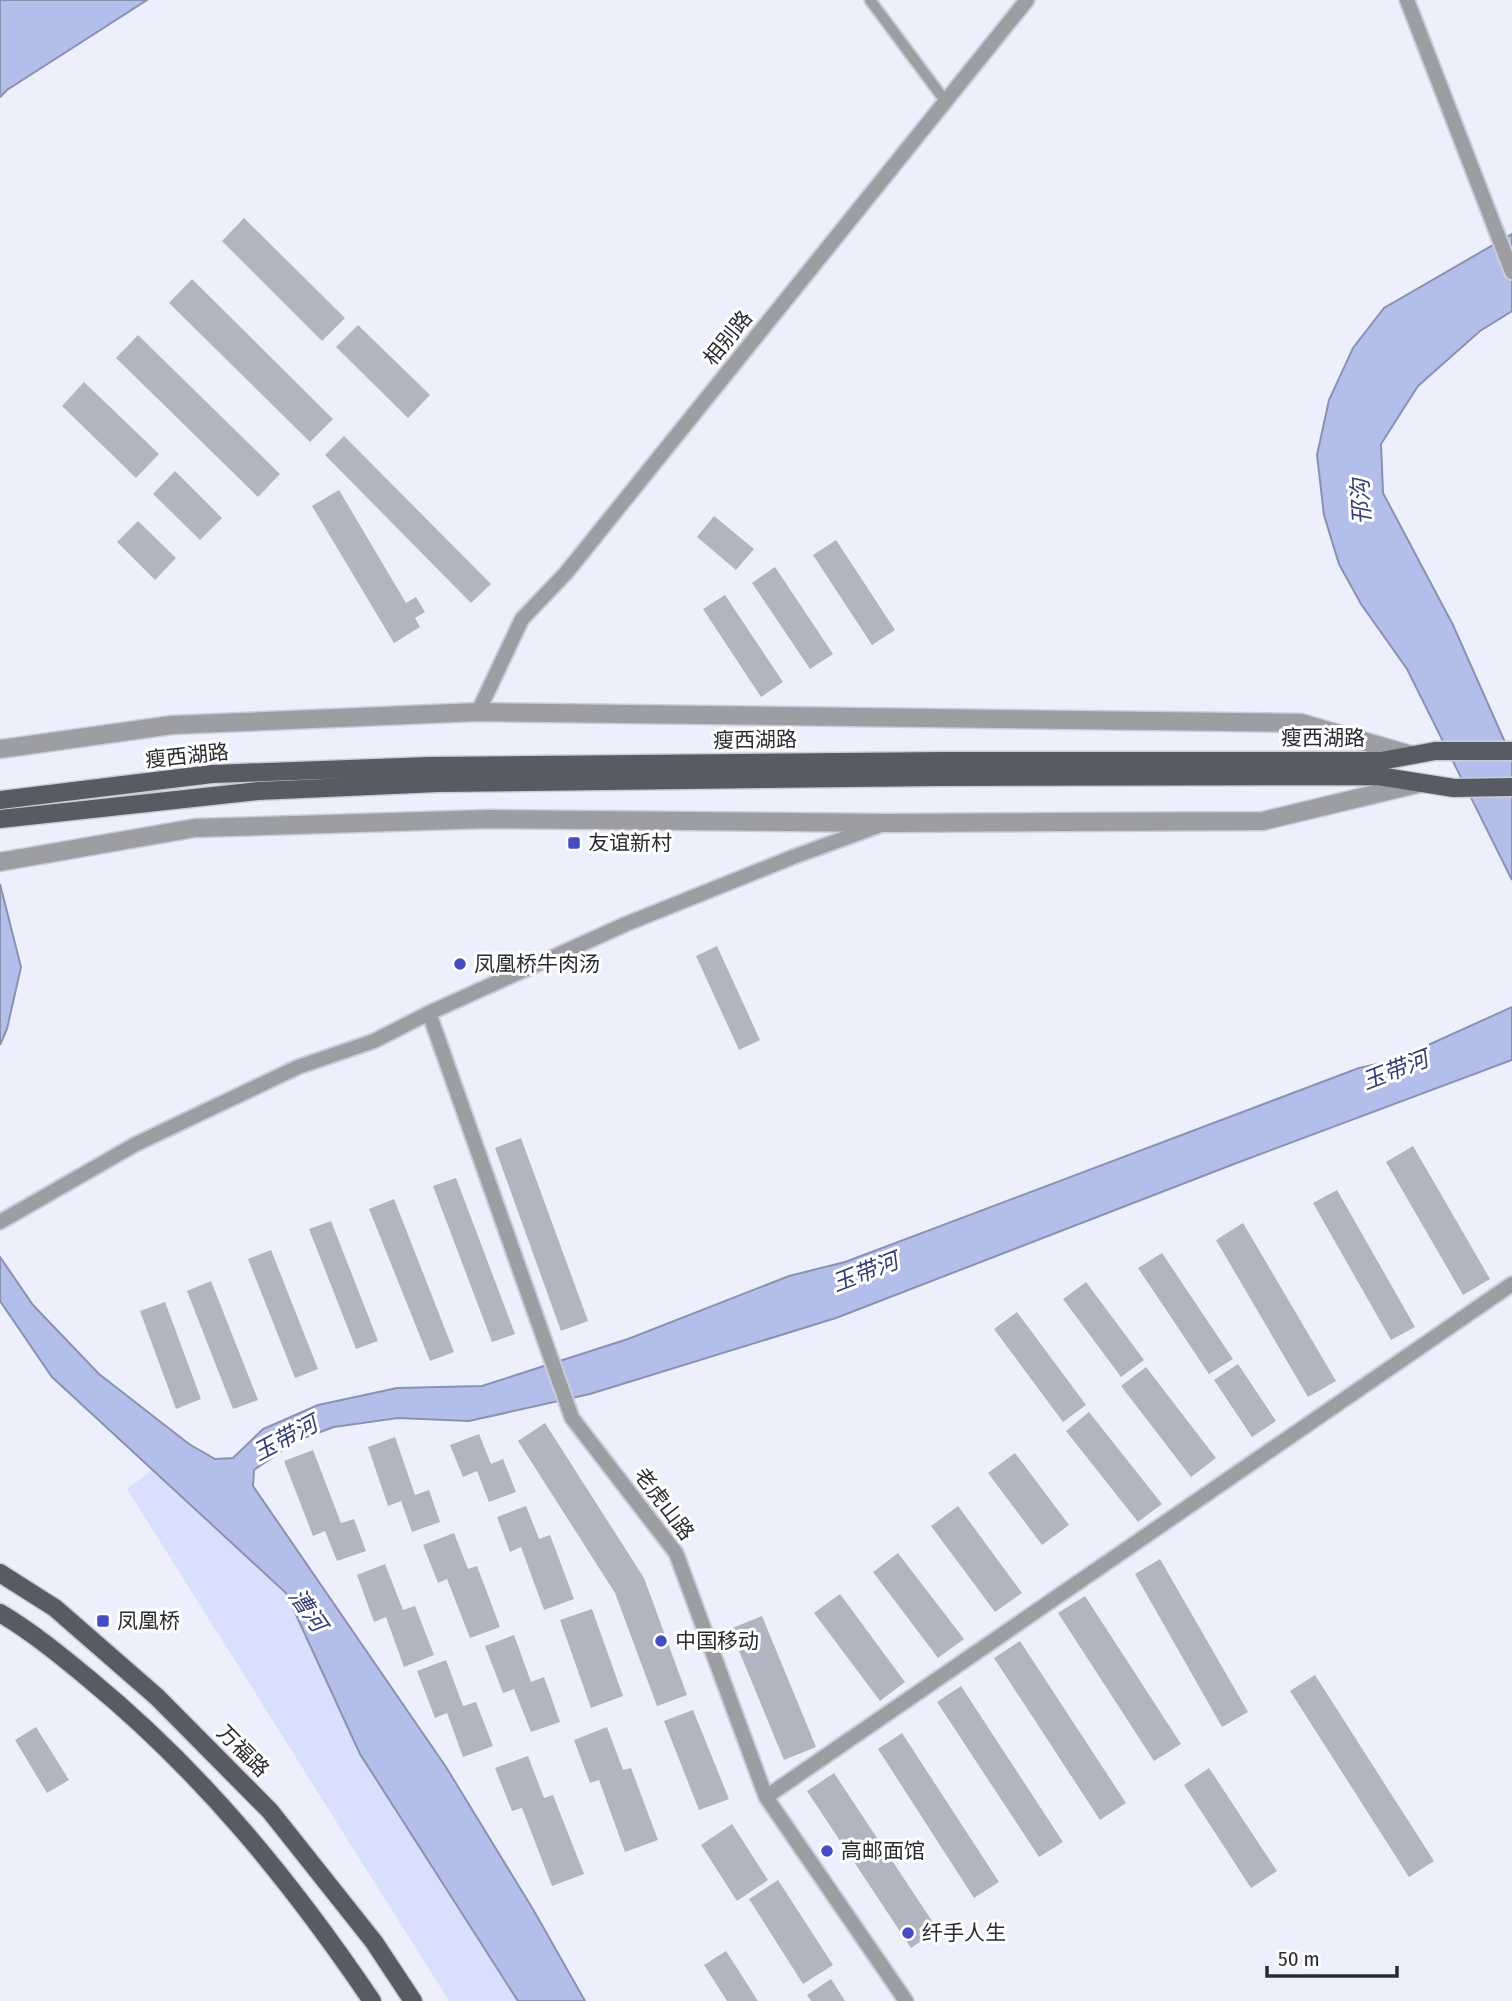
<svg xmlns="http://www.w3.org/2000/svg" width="1512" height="2001" font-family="'Fira Sans Condensed','Noto Sans SC',sans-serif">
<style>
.green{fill:#d9e0fd}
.water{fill:#b4beea;stroke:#8a92b2;stroke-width:2}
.building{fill:#b2b5c1}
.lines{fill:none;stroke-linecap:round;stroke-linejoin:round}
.pedestrian-casing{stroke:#cacdd7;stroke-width:14}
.minor-casing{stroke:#cacdd7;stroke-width:18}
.tertiary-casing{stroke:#cacdd7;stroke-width:21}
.primary-casing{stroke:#cacdd7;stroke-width:21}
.pedestrian{stroke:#9d9ea3;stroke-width:10}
.minor{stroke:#9d9ea3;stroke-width:14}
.tertiary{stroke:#9d9ea3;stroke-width:18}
.primary{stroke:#595b64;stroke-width:18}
.poi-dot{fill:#454dc2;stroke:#fff;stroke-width:2.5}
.labels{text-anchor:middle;stroke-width:6;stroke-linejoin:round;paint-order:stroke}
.street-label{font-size:21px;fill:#292b2f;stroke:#fff}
.poi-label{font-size:21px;fill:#292b2f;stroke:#fff;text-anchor:start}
.water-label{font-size:23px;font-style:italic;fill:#353e75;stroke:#fff}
</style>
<rect width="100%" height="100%" fill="#edf0fc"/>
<path class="green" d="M152,1470L286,1593L360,1754L518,2001H449L127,1489Z"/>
<path class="water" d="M0,0H147L7,90L0,97Z
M1512,234V311L1480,331L1418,386L1381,444L1383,493L1453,625L1512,758V880L1407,669L1361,604L1339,564L1324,515L1317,455L1329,400L1353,348L1384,308Z
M0,884L21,967L7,1029L0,1045Z
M1512,1007V1060L1234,1164L836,1318L590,1394L469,1421L398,1418L334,1427L298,1440L254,1470L253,1486L446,1767L534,1911L585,2001H518L360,1754L286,1593L52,1377L0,1301V1257L33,1305L99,1374L189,1444L215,1459L233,1458L263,1429L318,1405L397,1388L482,1386L628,1339L789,1276L845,1262L1359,1068L1395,1060Z"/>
<path class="building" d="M244,218L345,318L322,341L222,241Z
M192,279L333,419L310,442L169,303Z
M358,325L430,395L408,418L336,347Z
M138,335L280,474L258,497L116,358Z
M84,382L159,454L136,478L62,406Z
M344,436L491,584L471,603L325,455Z
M175,471L222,518L200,540L153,494Z
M339,490L406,603L416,597L425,612L415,618L420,627L394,643L312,506Z
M714,516L754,549L736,570L697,537Z
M138,521L176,558L155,580L117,542Z
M836,540L895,630L872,645L813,555Z
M775,567L833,654L810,669L752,583Z
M725,595L783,682L761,697L703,609Z
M717,946L760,1040L739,1050L696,956Z
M521,1138L588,1321L561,1331L495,1148Z
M1413,1146L1490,1279L1463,1295L1386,1162Z
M456,1178L515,1334L492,1342L433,1186Z
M1337,1190L1415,1327L1391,1340L1313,1203Z
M394,1199L454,1352L430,1361L369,1209Z
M331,1221L378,1341L356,1349L309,1229Z
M1243,1223L1336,1381L1308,1397L1216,1240Z
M271,1250L318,1369L295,1378L248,1259Z
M1162,1253L1233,1359L1209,1374L1138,1268Z
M211,1281L258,1400L233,1409L187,1291Z
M1086,1282L1144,1360L1121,1377L1063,1299Z
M165,1302L201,1399L176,1409L140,1311Z
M1017,1312L1086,1405L1063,1422L994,1329Z
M1238,1364L1276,1421L1252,1437L1214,1380Z
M1146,1367L1216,1458L1191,1477L1121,1386Z
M1089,1412L1162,1504L1138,1522L1066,1431Z
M545,1423L644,1578L687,1695L657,1706L615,1593L518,1441Z
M479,1434L491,1464L503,1459L516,1492L489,1502L477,1471L463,1477L450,1445Z
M395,1437L415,1495L429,1490L440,1522L412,1532L401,1501L388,1506L368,1447Z
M313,1450L341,1523L354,1519L366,1551L337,1561L325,1531L313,1536L284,1461Z
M1015,1453L1069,1525L1042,1545L988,1473Z
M526,1506L539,1539L550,1535L574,1599L544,1610L521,1547L510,1552L497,1517Z
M958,1506L1022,1593L995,1612L931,1526Z
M454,1533L468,1569L477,1566L500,1627L470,1638L447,1579L438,1583L423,1545Z
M898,1553L964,1639L938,1658L873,1572Z
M1160,1559L1248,1712L1222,1727L1135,1574Z
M385,1564L403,1610L415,1606L434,1655L404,1667L386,1617L374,1622L357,1575Z
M840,1594L905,1682L880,1701L814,1613Z
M1085,1596L1181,1744L1154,1761L1058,1613Z
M592,1609L623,1696L591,1708L560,1620Z
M762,1616L816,1747L784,1760L730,1629Z
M514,1635L531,1682L544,1677L560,1722L531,1732L514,1689L503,1693L485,1646Z
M1020,1641L1126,1803L1100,1820L994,1658Z
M446,1660L463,1706L476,1702L493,1746L463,1757L447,1713L435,1718L417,1671Z
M1315,1675L1434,1861L1409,1877L1290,1691Z
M961,1686L1063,1842L1039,1857L937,1702Z
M693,1710L729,1799L699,1810L664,1721Z
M36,1727L69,1780L47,1793L15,1740Z
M607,1727L623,1770L631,1768L658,1840L625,1852L599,1780L590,1783L574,1740Z
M902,1733L999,1882L974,1898L878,1749Z
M528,1756L544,1798L553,1795L584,1874L552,1886L522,1808L512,1811L495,1768Z
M1209,1768L1277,1871L1251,1888L1184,1785Z
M834,1773L938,1930L911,1948L807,1791Z
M732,1824L768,1880L737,1901L701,1845Z
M778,1880L833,1965L803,1984L749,1899Z
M726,1951L758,2001H727L704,1965Z
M831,1979L845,2001H811L807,1995Z"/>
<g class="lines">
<g class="pedestrian-casing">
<path id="pedestrian" d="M870,0L946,102"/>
</g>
<g class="minor-casing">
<path id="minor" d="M1407,0L1512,272
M478,712L522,619L566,573L1027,0
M429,1013L572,1418L676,1553L766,1797L906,2001
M0,1222L136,1144L298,1067L374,1041L429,1013L626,924L793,857L881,825
M766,1797L1512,1284"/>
</g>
<g class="tertiary-casing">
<path id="tertiary" d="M0,749L172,725L478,712L1301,723L1411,755
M0,862L195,828L489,819L887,823L1263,821L1421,783"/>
</g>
<g class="primary-casing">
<path id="primary" d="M0,800L212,774L429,766L945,761H1381L1435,751H1512
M0,819L258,791L438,783L938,777L1378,776L1454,788L1512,787
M0,1573L55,1608L157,1697L270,1811L374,1942L413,2001
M0,1613C32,1632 60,1655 89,1679C202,1772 291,1881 372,2001"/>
</g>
<use href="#pedestrian" class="pedestrian"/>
<use href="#minor" class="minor"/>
<use href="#tertiary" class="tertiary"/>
<use href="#primary" class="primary"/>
</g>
<g class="poi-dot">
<rect x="567" y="836" width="14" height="14" rx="3.5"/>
<circle cx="460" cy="964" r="7"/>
<rect x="96" y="1614" width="14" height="14" rx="3.5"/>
<circle cx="661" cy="1641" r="7"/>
<circle cx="827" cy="1851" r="7"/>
<circle cx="908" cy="1933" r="7"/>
</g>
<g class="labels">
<g class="street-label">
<text transform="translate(728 338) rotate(-51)" y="7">相别路</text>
<text x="1323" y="745">瘦西湖路</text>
<text transform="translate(755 740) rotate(-1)" y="7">瘦西湖路</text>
<text transform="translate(187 756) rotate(-6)" y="7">瘦西湖路</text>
<text transform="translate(664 1504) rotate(53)" y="7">老虎山路</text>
<text transform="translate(243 1751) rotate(45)" y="7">万福路</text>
</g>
<g class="poi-label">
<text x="588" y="850">友谊新村</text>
<text x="474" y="971">凤凰桥牛肉汤</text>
<text x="117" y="1628">凤凰桥</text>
<text x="675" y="1648">中国移动</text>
<text x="841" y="1858">高邮面馆</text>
<text x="922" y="1940">纤手人生</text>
</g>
<g class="water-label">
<text transform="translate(1361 502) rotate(-93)" y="8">邗沟</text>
<text transform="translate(1395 1070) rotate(-21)" y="8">玉带河</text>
<text transform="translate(865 1272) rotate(-21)" y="8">玉带河</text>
<text transform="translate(285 1438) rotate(-28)" y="8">玉带河</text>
<text transform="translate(308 1610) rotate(55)" y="8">漕河</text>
</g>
</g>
<path d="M1267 1966v10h130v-10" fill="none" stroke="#292b2f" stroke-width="3.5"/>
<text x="1278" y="1966" font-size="21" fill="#292b2f" stroke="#ffffff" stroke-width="5" paint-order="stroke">50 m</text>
</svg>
